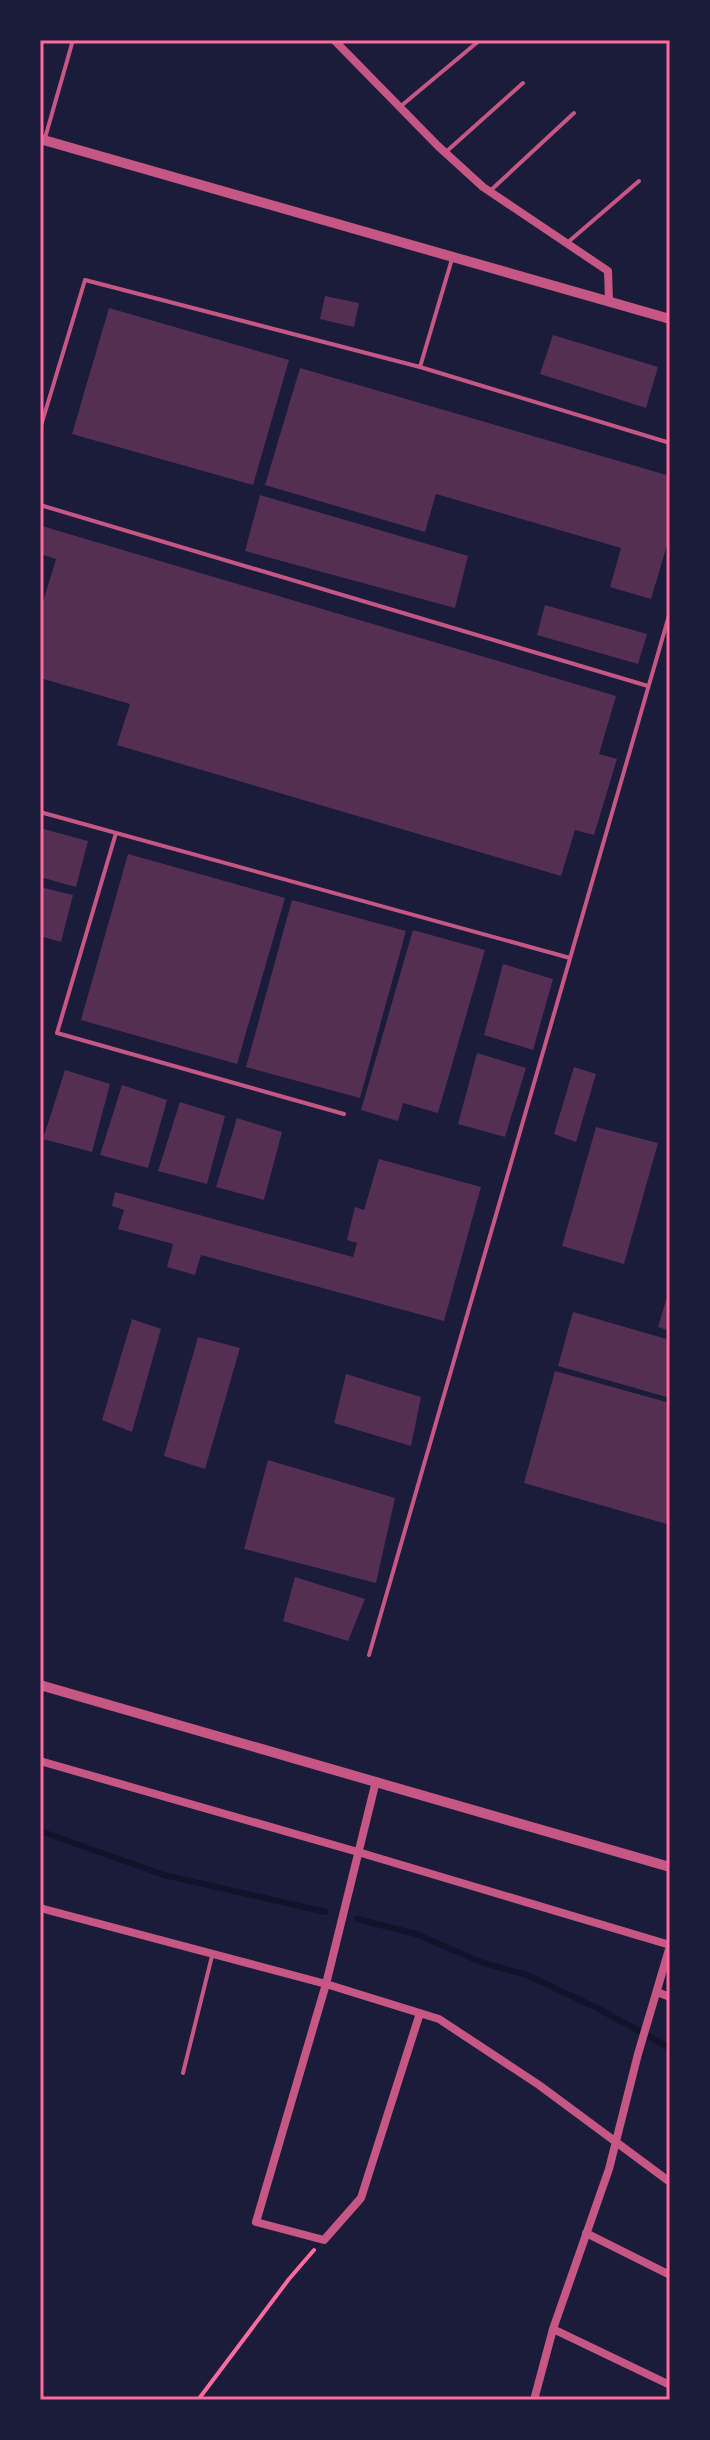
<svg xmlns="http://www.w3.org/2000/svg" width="710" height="2440" font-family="Jost,sans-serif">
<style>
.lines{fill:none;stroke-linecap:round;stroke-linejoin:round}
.stream{stroke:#12122b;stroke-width:6}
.building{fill:#542f53}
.path{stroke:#ff6b9d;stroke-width:4}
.service{stroke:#c65784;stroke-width:4}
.minor{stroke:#c65784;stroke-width:8}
.tertiary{stroke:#c65784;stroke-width:10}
.neatline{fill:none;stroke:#ff6b9d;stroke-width:3}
</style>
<rect width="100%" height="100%" fill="#1b1b3a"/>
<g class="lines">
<path class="stream" d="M40,1831L164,1875L326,1912
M357,1919L416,1934L483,1963L527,1975L597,2008L670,2048"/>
</g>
<path class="building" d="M325,296L359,303L354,327L320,319Z
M109,308L289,360L253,485L72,434Z
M553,335L658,367L646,408L540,374Z
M300,368L670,476V535L651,599L610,587L621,548L436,494L425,532L265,485Z
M260,495L468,556L455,608L245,551Z
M42,526L616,696L599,754L617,759L594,835L575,830L561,876L117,745L130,704L40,678V612L56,559L40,554Z
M545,605L647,634L638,664L537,635Z
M40,828L88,841L76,887L40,877Z
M128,854L285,898L237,1064L81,1020Z
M40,887L73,895L61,942L40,936Z
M292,900L406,931L360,1098L246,1067Z
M413,930L485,950L438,1113L403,1103L398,1121L361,1110Z
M503,964L553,979L533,1050L484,1035Z
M477,1053L526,1068L505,1137L458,1124Z
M574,1067L596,1074L576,1142L554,1134Z
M65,1070L110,1084L92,1152L43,1139Z
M122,1085L167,1100L148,1168L100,1155Z
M180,1102L225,1116L207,1184L158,1171Z
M237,1118L282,1132L264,1200L216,1187Z
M596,1127L658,1143L624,1264L562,1246Z
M379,1159L481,1187L444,1321L201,1255L195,1275L167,1267L173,1244L118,1229L124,1210L112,1206L115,1192L353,1257L357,1243L347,1240L355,1207L364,1210Z
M670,1287V1331L658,1327Z
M573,1312L670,1340V1398L558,1366Z
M132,1319L161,1329L132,1432L102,1420Z
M198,1337L240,1348L205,1469L164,1456Z
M555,1371L670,1403V1525L524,1483Z
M346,1374L421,1397L411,1446L334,1423Z
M268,1460L395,1498L376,1583L244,1549Z
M295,1577L365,1599L348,1641L283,1621Z"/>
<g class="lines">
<path class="path" d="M198,2400L289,2279L314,2250"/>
<path class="service" d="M401,106L480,40
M45,138L73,40
M447,151L523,83
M490,191L574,113
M567,243L639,181
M452,259L420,367L670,443
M40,429L85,280L420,367
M40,505L648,686
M40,812L570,958
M116,833L57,1033L344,1114
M369,1655L670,612
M183,2073L212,1956"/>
<path class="minor" d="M334,40L438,146L483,187L608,271L609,301
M40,1761L358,1852L670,1945
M376,1781L326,1984L256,2222L324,2240L361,2198L420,2013
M40,1908L326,1984L439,2019L539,2085L670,2182
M657,1992L670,1997
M586,2233L670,2275
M553,2329L670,2385
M534,2400L553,2329L609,2169L638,2054L670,1946"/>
<path class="tertiary" d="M40,139L670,319
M40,1685L670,1867"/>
</g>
<rect width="710" height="2440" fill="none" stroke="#1b1b3a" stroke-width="84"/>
<rect x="42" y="42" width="626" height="2356" class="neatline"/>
</svg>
